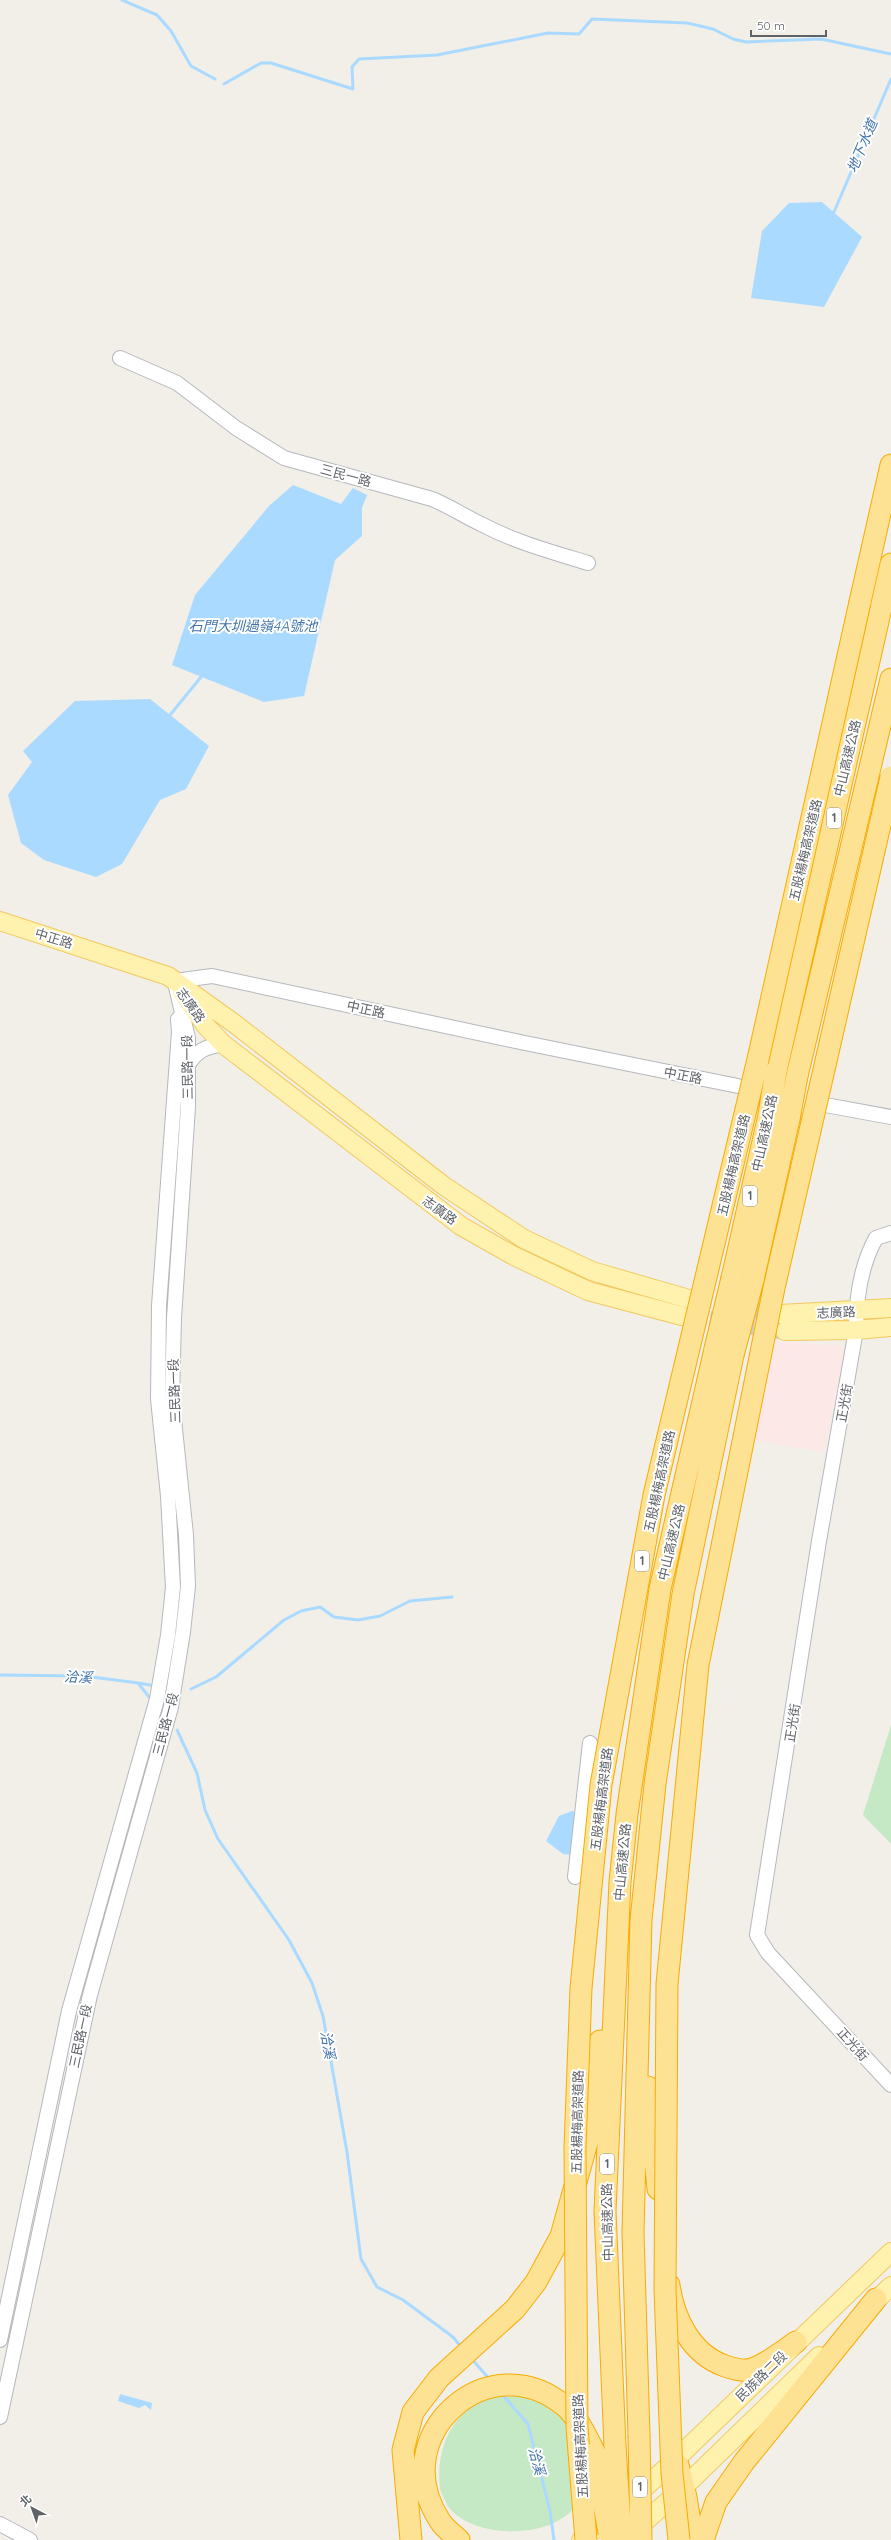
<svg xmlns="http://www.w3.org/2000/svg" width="891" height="2540" font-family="Quicksand,'Noto Sans TC',sans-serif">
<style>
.medical{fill:#fce8e6}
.green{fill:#c5e8c5}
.water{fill:#aadaff}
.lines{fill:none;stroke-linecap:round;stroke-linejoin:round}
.stream{stroke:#aadaff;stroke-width:3}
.major-tunnel{stroke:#ccccc8;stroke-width:18;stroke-dasharray:18 9;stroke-linecap:butt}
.minor-casing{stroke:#b5b8bc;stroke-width:16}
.major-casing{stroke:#f2c960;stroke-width:20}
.highway-casing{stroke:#f9ab00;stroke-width:23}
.minor{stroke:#fff;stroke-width:14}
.major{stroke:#fff2af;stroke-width:18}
.highway{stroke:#fde293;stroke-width:21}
.highway-bridge-casing{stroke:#f9ab00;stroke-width:23;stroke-linecap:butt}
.highway-bridge{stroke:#fde293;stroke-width:21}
.labels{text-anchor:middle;stroke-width:4;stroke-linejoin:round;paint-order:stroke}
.shield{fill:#fff;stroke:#8f9295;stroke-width:1}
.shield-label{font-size:12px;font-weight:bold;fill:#5f6368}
.street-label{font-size:13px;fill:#5f6368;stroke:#fff}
.water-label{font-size:14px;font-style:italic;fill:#4174aa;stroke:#fff}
</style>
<rect width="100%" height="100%" fill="#f1efe8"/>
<path class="medical" d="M776,1341L845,1346L824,1452L754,1441Z"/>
<path class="green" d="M891,1725V1844L863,1815Z
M523,2396C535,2400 561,2408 567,2421C570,2430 571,2441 574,2450C577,2462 583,2476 583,2488C583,2493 578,2500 576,2505C553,2540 471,2540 447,2505C445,2499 441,2494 440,2488C435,2448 454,2404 498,2397C506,2396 515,2397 523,2396Z"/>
<path class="water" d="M822,202L862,237L824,307L751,298L762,231L789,203Z
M293,485L341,504L353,488L367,495L362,508V536L335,560L304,696L264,702L172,665L195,595L269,506Z
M150,699L209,746L186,789L160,800L122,864L96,877L44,860L21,843L8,795L32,762L23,751L75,701Z
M572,1811L578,1812L573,1855L563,1854L546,1841L559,1816Z
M120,2394L152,2403L151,2410L145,2405L139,2408L118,2401Z"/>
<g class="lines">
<path class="stream" d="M122,0L157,15L171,31L191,66L215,79
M224,84L261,63H271L353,89L352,67L359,59L437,55L548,33L579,34L592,19L687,23L713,29L733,39L746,42L821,39L891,54
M834,212L891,79
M170,715L201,677
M0,1675L84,1676L138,1683L149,1697
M138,1683L150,1685
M191,1689L216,1677L284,1620L301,1611L320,1607L334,1617L358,1620L380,1616L410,1601L452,1597
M177,1730L197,1773L205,1810L218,1839L289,1940L312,1983L323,2016L347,2152L361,2259L377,2287L403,2300L453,2337L462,2348
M471,2358L491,2381
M502,2394L528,2424L550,2511L554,2540"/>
<path class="major-tunnel" d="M689,1299L780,1314
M683,1316L780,1330"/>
<g class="minor-casing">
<path id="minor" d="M120,358L177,383L236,428L284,458L432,499C449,506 464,516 481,524C515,542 552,552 588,563
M175,981L212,976L520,1042L738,1086
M188,1065C197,1050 206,1047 223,1044
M820,1104L891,1117
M891,1233L876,1238C861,1265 856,1300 856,1330L819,1541L757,1935L768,1953L891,2085
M575,1877L590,1743
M0,2340L69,2011L157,1699L168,1635L173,1587L168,1496L158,1399L159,1306L179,1032L178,1019
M0,2417L90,1995L171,1707L183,1632L188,1586L186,1535L172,1400L174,1318L188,1107V1038L176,987
M0,2524L30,2540"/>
</g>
<g class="major-casing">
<path id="major" d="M0,921L168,976L235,1024L444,1186L524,1239L592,1271L689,1299
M182,992L206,1026L223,1044L461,1226L514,1256L588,1291L682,1316
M780,1314L891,1308
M785,1331L856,1330L891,1327
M866,2310L891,2286
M633,2532L683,2488L819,2356
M581,2540L631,2500L676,2459L891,2252"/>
</g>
<g class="highway-casing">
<path id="highway" d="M860,602L891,465
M776,1071L891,564
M797,1076L891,679
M732,1278L769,1115
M753,1280L789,1119
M648,2087L658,2189
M669,2285C674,2319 691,2354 725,2366C734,2369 743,2372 752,2369C767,2364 783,2351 796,2342
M639,2435L633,2232L641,1920L655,1784L683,1594L733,1355
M615,2446L605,2211L620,1882L627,1814L660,1589L715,1349
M678,2465L686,2497L693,2540
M411,2540L403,2450L413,2412L439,2378L515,2309L536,2282L561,2236L588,2139L600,2041
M459,2540C453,2534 444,2528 440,2521C384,2436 489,2341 566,2407C579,2419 587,2438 595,2453
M703,2540L716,2502L744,2462L876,2299"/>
</g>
<use href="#minor" class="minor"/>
<use href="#major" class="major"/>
<use href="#highway" class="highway"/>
<g class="highway-bridge-casing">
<path id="highway-bridge" d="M769,1115L776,1071
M789,1119L797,1076
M715,1349L732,1278
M733,1355L753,1280
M639,2435L641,2540
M615,2446L621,2540
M595,2453L609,2533
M586,2540L577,2427L575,2148L581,1988L601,1785L654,1495L759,1055L860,602
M679,2540L672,2473L665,2290L667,1984L698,1665L774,1288L891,777"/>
</g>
<use href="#highway-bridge" class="highway-bridge"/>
</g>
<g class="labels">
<g class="shield">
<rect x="827" y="808" width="14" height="20" rx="3"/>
<rect x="743" y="1186" width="14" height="20" rx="3"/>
<rect x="635" y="1551" width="14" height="20" rx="3"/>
<rect x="600" y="2154" width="14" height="20" rx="3"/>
<rect x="633" y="2477" width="14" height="20" rx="3"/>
</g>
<g class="shield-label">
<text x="834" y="822">1</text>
<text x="750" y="1200">1</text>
<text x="642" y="1565">1</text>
<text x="607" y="2168">1</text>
<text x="640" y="2491">1</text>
</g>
<g class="street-label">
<text transform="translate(346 475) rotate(15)" y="5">三民一路</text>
<text transform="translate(847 758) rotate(-77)" y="5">中山高速公路</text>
<text transform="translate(805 850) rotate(-77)" y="5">五股楊梅高架道路</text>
<text transform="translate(54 938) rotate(17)" y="5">中正路</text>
<text transform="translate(191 1005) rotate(55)" y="5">志廣路</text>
<text transform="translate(366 1009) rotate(12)" y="5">中正路</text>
<text transform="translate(187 1067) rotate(-91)" y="5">三民路一段</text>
<text transform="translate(683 1075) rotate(11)" y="5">中正路</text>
<text transform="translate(764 1133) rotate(-78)" y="5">中山高速公路</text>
<text transform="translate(733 1165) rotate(-77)" y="5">五股楊梅高架道路</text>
<text transform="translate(440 1210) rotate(36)" y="5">志廣路</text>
<text transform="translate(836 1312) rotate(-2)" y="5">志廣路</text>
<text transform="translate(174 1391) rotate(-92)" y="5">三民路一段</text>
<text transform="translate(844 1403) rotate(-80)" y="5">正光街</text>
<text transform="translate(659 1481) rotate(-78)" y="5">五股楊梅高架道路</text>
<text transform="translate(671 1542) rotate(-77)" y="5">中山高速公路</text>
<text transform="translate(792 1723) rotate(-81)" y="5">正光街</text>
<text transform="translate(165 1724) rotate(-75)" y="5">三民路一段</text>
<text transform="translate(601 1799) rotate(-83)" y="5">五股楊梅高架道路</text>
<text transform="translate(622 1862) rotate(-85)" y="5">中山高速公路</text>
<text transform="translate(80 2036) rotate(-78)" y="5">三民路一段</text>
<text transform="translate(853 2044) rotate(48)" y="5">正光街</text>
<text transform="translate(577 2122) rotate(-89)" y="5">五股楊梅高架道路</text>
<text transform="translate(607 2222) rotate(-91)" y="5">中山高速公路</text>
<text transform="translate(761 2376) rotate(-44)" y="5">民族路二段</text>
<text transform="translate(580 2446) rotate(-93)" y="5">五股楊梅高架道路</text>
</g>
<g class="water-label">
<text transform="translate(862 146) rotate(-67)" y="5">地下水道</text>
<text x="253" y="631">石門大圳過嶺4A號池</text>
<text transform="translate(78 1677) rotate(3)" y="5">洽溪</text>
<text transform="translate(328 2045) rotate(80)" y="5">洽溪</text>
<text transform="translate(537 2461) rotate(76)" y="5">洽溪</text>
</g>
</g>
<g transform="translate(32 2508) rotate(319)" stroke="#ffffff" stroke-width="3" paint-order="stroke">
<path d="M0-3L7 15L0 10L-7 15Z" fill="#5f6368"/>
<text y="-6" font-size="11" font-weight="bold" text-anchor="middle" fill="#5f6368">北</text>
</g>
<path d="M751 30v6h75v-6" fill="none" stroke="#5f6368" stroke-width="2"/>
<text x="757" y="30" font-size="12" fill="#5f6368" stroke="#ffffff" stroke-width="3" paint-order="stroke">50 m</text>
</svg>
